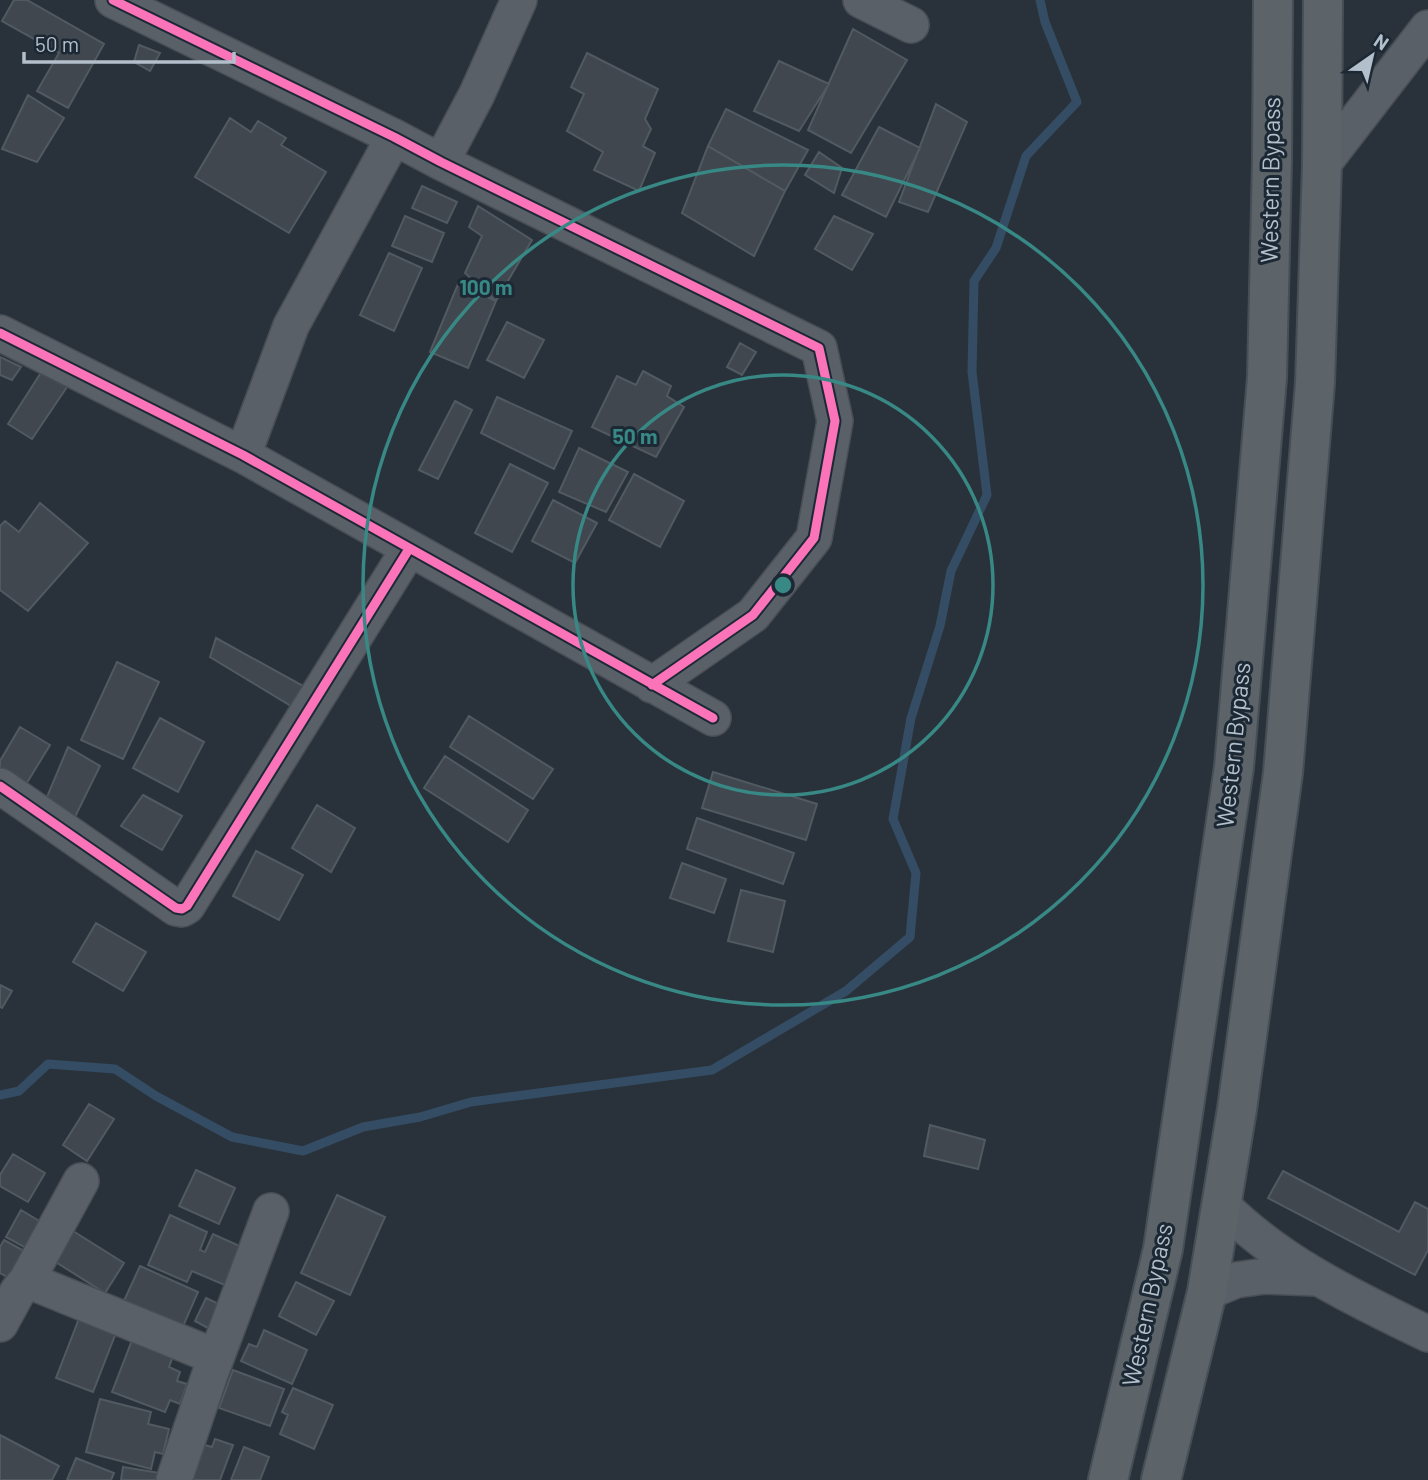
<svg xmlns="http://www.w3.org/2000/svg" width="1428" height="1480" font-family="Barlow,sans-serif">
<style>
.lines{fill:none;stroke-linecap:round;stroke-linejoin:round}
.stream{stroke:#344d64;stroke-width:9}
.building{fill:#40474e;stroke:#515a61;stroke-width:2}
.minor-casing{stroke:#484e54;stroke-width:38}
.major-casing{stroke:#474f56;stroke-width:42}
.minor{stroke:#5a6067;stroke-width:35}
.major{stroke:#5c6369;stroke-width:38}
.cycleway-casing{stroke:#1c2935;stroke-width:13}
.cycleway{stroke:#fb73b8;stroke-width:9}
.ring{fill:none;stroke:#388885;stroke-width:3.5}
.labels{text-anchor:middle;stroke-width:6;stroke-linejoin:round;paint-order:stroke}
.street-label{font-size:24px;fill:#b3bfcb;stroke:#1c2935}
.centre{fill:#388885;stroke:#1c2935;stroke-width:3.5}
.ring-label{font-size:21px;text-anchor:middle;font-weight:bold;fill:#388885;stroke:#1c2935;stroke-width:6;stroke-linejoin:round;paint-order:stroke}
</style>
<rect width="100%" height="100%" fill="#29323a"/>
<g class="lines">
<path class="stream" d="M0,1095L19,1091L48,1064L115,1069L156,1096L232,1137L303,1151L363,1127L420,1117L471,1102L712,1070L846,991L910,937L916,873L893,819L911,718L940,626L951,571L987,495L972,372L974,281L996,248L1026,156L1077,102L1045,22L1040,0"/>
</g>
<path class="building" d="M14,0H27L104,44L68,108L37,91L59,53L2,21Z
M853,29L907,60L851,153L808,130Z
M139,45L160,53L150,71L134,62Z
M587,53L658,89L645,119L651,129L643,146L655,153L639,191L594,170L603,152L567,131L584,94L571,87Z
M779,61L829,84L799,131L754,111Z
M28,95L64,118L37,162L2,149Z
M936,104L967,122L928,212L899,202Z
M726,109L808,150L785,191L708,146Z
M230,118L251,132L258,121L286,138L281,145L326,172L289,233L195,177Z
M879,127L920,148L886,217L842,195Z
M708,146L785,191L754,256L682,213Z
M819,152L842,168L834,193L805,175Z
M422,186L457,202L447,223L412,208Z
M478,206L532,240L496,301L465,273L482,236L469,227Z
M405,216L444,233L432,262L392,246Z
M834,216L873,234L852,270L815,249Z
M389,253L422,268L394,331L360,315Z
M458,284L496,301L468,368L430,352Z
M507,322L544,340L524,378L487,360Z
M740,343L756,352L742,375L727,367Z
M0,357L21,367L12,380L0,375Z
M42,371L69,384L32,439L8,424Z
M643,371L671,386L667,396L684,407L656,457L592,427L617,376L636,385Z
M497,397L572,431L554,469L481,433Z
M455,401L472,410L438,479L419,470Z
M579,448L628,472L606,512L559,492Z
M510,464L548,483L512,552L475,533Z
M634,474L684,501L660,547L609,520Z
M553,500L597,523L575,563L532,541Z
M40,503L88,543L28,611L0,590V526L5,521L19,532Z
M216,638L305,687L296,709L210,657Z
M117,662L159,682L123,759L81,740Z
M469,716L553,769L533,799L450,747Z
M160,718L204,742L178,792L133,768Z
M20,727L50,745L25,786L0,771V761Z
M68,747L100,766L70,827L41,811Z
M445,756L528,810L508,842L424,788Z
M713,772L817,804L806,840L702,808Z
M143,795L182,816L162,850L121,826Z
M317,805L355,828L331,872L292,848Z
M697,818L794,853L783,884L687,849Z
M256,851L303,875L279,920L233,896Z
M682,863L726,879L714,913L670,898Z
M741,890L785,901L773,952L728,941Z
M96,923L146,952L123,991L73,962Z
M0,985L12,991L2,1008L0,1007Z
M89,1104L114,1119L87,1161L63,1145Z
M930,1125L985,1140L978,1169L924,1156Z
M13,1154L45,1173L28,1202L0,1186V1175Z
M196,1170L235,1188L219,1224L179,1206Z
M1283,1171L1399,1232L1415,1202L1428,1209V1250L1415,1275L1268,1198Z
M337,1195L385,1217L350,1295L301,1273Z
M21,1210L41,1222L26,1248L6,1237Z
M170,1215L207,1232L200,1250L205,1252L213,1234L244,1248L227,1286L192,1271L187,1282L148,1265Z
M73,1231L124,1263L105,1293L54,1261Z
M4,1240L24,1251L9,1278L0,1273V1247Z
M140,1266L198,1292L181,1331L122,1305Z
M296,1282L334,1301L316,1335L279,1316Z
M206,1298L219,1304L208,1328L195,1321Z
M80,1316L117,1330L93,1392L56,1378Z
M264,1330L307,1350L292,1384L241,1361L249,1344L257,1347Z
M134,1335L175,1351L169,1367L180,1372L177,1381L187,1384L180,1404L170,1400L165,1412L112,1392Z
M233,1370L284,1389L270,1426L219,1408Z
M293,1388L333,1405L314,1449L280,1434L288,1415L282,1412Z
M100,1399L151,1412L148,1424L169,1429L163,1454L155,1452L151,1469L86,1452Z
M0,1435L59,1466L52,1480H0Z
M215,1439L233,1445L220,1480H192L205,1445L212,1447Z
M244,1447L269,1457L260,1480H231Z
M76,1458L114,1473L111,1480H67Z
M123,1467L166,1474L165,1480H121Z"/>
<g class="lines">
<g class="minor-casing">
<path id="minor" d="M113,0L394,137L441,162L819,348L835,421L814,538L753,615L652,685
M861,0L911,25
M441,162L477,94L519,0
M1322,165L1428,28
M0,333L243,455L713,718
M243,455L291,326L394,137
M0,786L176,908L182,909L187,906L409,549
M1221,1204C1279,1263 1354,1298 1428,1334
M27,1280L216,1357
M1207,1292L1236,1280L1265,1276L1316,1278
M0,1324L18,1291L27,1280L81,1181
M174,1480L210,1374L271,1211"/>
</g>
<g class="major-casing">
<path id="major" d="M1108,1480L1163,1249L1234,767L1267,378L1272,161L1273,0
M1161,1480L1207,1292L1237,1109L1283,773L1315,383L1322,165L1323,0"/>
</g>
<use href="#minor" class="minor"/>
<use href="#major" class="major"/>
<g class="cycleway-casing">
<path id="cycleway" d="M113,0L394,137L441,162L819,348L835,421L814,538L753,615L652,685
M0,333L243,455L713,718
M0,786L176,908L182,909L187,906L409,549"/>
</g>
<use href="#cycleway" class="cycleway"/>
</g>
<g class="ring">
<circle cx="783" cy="585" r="210"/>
<circle cx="783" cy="585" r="420"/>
</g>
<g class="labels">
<g class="street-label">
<text transform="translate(1271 180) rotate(-89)" y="8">Western Bypass</text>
<text transform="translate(1234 745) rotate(-84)" y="8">Western Bypass</text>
<text transform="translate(1148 1305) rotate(-78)" y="8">Western Bypass</text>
</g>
</g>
<circle cx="783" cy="585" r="10" class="centre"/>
<g class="ring-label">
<text x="486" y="295">100 m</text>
<text x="635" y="444">50 m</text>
</g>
<g transform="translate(1372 56) rotate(34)" stroke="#1c2935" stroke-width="5" paint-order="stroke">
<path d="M0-5L12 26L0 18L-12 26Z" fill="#b3bfcb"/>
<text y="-10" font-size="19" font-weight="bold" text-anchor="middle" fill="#b3bfcb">N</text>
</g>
<path d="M24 52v10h210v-10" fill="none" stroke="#b3bfcb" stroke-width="3.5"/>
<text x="35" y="52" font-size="21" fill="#b3bfcb" stroke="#1c2935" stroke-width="5" paint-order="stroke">50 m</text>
</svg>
